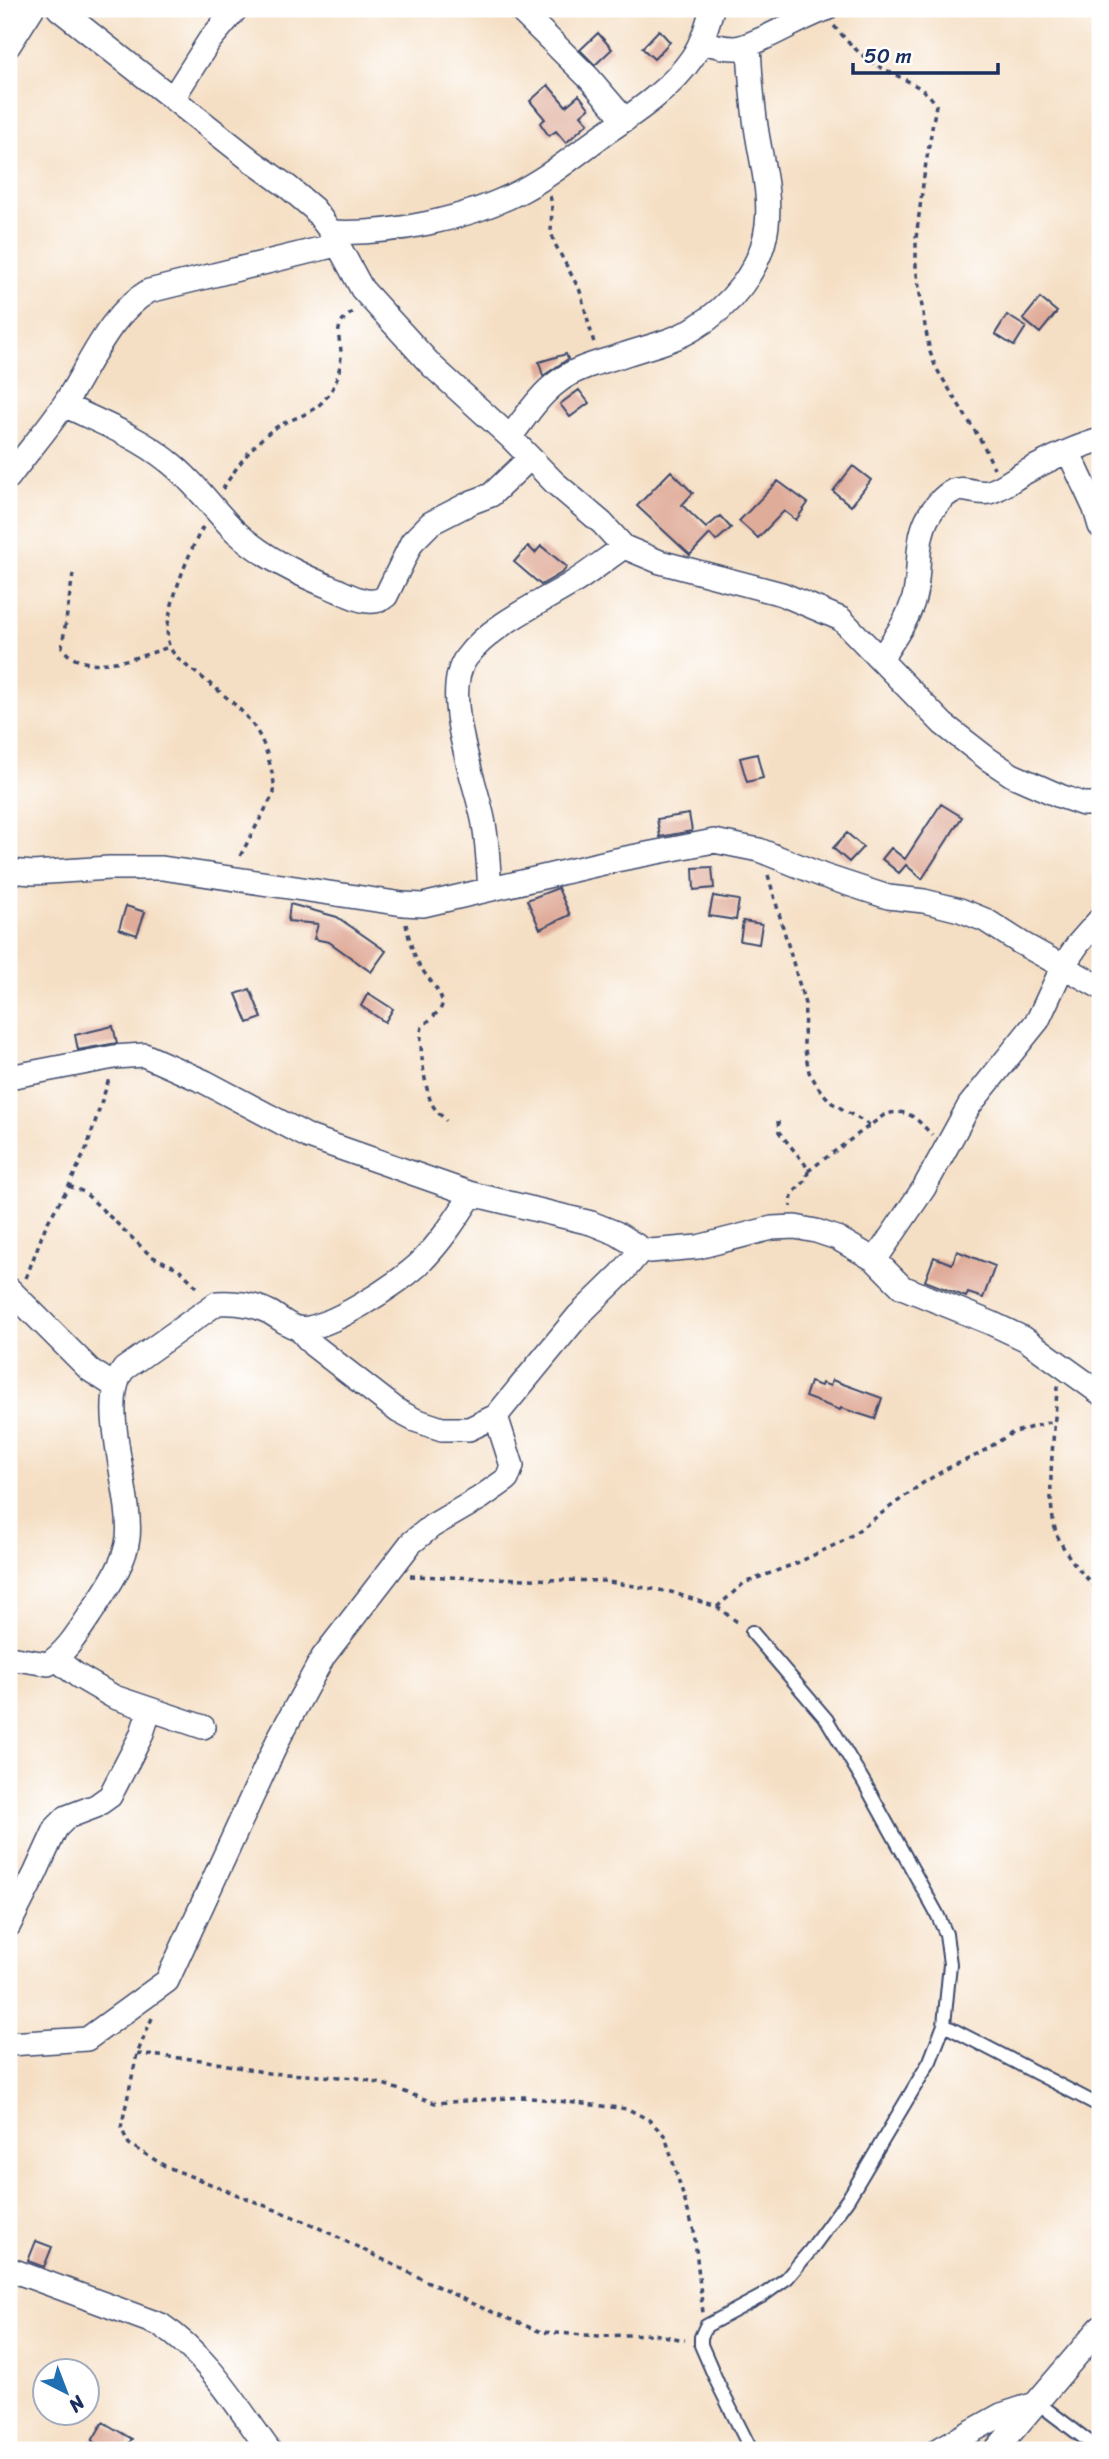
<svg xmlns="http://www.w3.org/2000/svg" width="1109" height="2459" font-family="Sriracha,sans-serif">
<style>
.building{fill:#e0ac9a}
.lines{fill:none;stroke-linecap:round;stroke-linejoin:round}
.lane-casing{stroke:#3c496d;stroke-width:16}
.street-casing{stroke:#3c496d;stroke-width:26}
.path{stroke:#3c496d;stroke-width:3.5;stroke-dasharray:5 5;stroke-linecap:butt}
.lane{stroke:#fff;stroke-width:12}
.street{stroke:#fff;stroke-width:23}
</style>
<rect width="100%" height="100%" fill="#fff"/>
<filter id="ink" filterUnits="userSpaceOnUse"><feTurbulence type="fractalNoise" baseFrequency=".0143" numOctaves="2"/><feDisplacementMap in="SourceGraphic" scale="14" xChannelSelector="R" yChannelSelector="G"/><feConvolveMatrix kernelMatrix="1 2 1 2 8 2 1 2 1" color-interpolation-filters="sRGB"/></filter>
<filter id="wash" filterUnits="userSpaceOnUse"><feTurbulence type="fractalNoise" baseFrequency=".00686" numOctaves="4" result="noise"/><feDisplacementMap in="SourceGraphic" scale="28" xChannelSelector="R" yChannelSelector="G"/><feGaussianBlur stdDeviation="1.57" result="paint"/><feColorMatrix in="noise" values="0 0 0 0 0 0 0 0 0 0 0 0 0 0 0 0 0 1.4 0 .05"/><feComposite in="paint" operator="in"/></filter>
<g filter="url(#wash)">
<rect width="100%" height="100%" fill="#f5dfc4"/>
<g id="blocks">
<path class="building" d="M659,30L670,42L654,59L642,48Z
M598,33L612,49L595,65L580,50Z
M548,85L566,106L579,95L589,108L581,115L588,123L566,143L556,131L549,136L540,123L545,119L530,101Z
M1040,298L1057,312L1040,333L1023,319Z
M1007,315L1026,327L1014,346L995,334Z
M566,354L568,359L543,376L539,362Z
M579,390L589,403L570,417L560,404Z
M853,466L871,480L851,506L833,491Z
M671,471L693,493L682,505L706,528L720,516L731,528L716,541L710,534L690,555L637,506Z
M778,481L808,503L796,520L784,511L758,538L739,521Z
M528,546L535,553L541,546L567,567L563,572L541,585L514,562Z
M757,754L763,778L747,782L740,758Z
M941,804L962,817L922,879L906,865L899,873L882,859L891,848L905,859Z
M689,814L692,831L660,837L657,819Z
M847,833L863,847L849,862L833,848Z
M712,867L714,888L694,890L693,868Z
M558,888L570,915L540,929L527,900Z
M713,896L739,900L736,920L709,916Z
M290,904L337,917L386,951L371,972L329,942L314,939L318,924L288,921Z
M126,906L145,912L137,935L119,929Z
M743,921L762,924L759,944L740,941Z
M250,989L262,1018L248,1023L236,994Z
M368,993L393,1009L385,1022L361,1006Z
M113,1026L117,1043L78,1050L75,1035Z
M957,1251L995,1266L983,1298L968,1293L966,1297L925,1281L934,1257L952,1264Z
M832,1380L882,1398L875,1419L841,1408L840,1410L805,1397L810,1382L821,1386L822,1383L830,1386Z
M36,2241L52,2247L44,2267L28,2261Z
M103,2422L132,2439L126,2450H107L92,2441Z"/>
</g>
</g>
<g filter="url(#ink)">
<use href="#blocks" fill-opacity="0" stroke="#3c496d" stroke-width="2"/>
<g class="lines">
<g class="lane-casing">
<path id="lane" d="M944,2025L1100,2106
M1038,2403L1100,2450
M751,2450L718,2384L701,2345V2337L706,2326L762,2296L787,2278L809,2252L848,2199L930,2061L944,2025L950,1964L946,1934L937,1914L865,1784L827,1720L752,1632"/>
</g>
<g class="street-casing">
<path id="street" d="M59,9L252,161L288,187L314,209L331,232L362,289L432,366L510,437L555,483L602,523L624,547L660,562L782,594L841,619L943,724L988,759L1012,775L1060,796L1083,804H1100
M519,9L589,78L625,120
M701,41C712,45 723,48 734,48C755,47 801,17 826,9
M9,45L32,9
M173,98L209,41L236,9
M331,232C390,235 468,219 521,191C551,175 577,154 604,134C635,113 671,89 692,58C702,43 707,26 712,9
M64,405C99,422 137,436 168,461C194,481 212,508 235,531C264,558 300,575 337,590C353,597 372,608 386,596L412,542L431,523L472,502L491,495L530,458
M510,437C525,418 539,395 559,381C577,367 602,362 623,355C646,347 672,342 693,329C730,307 762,269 767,225C771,189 759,154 755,119C752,95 750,70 749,45
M1069,453L1095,509L1100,526
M9,477C27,452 48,429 65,403C90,365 108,315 149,291L336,245
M881,659C893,640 908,620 914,598C921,572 915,544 927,519C932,509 943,496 953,491C964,486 977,495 989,492C1001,489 1012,480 1022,474C1046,461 1074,447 1100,440
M9,871L33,873L109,868H162L403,904L423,905L616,860L714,841L759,850L824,876L888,897L924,901L960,910L985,920L1021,943L1100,987
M490,889C488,866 488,842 483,819C475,779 440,694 466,658C489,626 538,604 571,584C589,573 606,559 624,547
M9,1077L114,1057L144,1055L205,1082L309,1137L472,1194L591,1223L616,1233L642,1249L650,1251L698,1247L772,1228L795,1227L816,1231L837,1238L875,1260L902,1287L991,1323L1025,1339L1100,1393
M875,1260L924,1188L969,1106L1038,1020L1063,966L1078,944L1100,919
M9,1289L90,1370L115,1386
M299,1329L313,1345L398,1411L415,1420L442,1429H469L496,1416L578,1316L621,1274L642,1249
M9,1658L48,1664C67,1652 81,1628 93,1610C107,1588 125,1564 128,1538C133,1494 97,1403 124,1369L217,1303C235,1302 253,1304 269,1312C279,1317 287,1326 298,1328C323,1334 401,1282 420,1263C441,1242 456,1219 472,1194
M56,1659L78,1676L114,1697L203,1727
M9,1925L35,1874L56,1828L67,1817L96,1806L110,1796L141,1736L150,1709
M9,2044L87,2039L167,1981L280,1736L323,1657L411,1543L432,1526L480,1498L507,1479L512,1466L496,1416
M9,2269L161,2325C208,2356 237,2406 269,2450
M938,2450L1001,2415L1038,2403
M996,2450L1100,2328"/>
</g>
<path class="path" d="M834,26C844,37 854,49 866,58C886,74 925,83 936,105L925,169L916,238V268L925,326L930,352L936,368L983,444L994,468
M550,196L552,204L551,232L555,244L580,291L594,343
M223,489C235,469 252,445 271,431C290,416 311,419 329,394C337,383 341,366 341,353C341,342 335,333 342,322C345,318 350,314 354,311
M203,527C190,549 160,621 169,645C173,657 189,668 199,675C232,702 258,718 269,761C272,772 275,782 274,793L238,860
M73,574L62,647C81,679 142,656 169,647
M768,875L805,1004L804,1044L809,1072L820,1090L832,1103L871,1126
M406,924C409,939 413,955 421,968C429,980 439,989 443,1003L440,1010L422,1027C418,1040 425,1091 432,1104C435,1110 442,1116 446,1121
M778,1121L779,1132L805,1164L808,1171L807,1179L792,1194L791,1207
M808,1171L884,1115C908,1107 916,1118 932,1135
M69,1186L84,1192L151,1256L179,1269L200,1290
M26,1278L46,1225L69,1186L87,1147L109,1079
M1057,1386C1056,1425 1043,1504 1058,1537C1068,1559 1084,1576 1100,1592
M410,1576L603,1581L671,1592L717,1607L740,1624
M717,1607L744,1583L797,1563L845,1540L923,1483L948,1468L977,1455L1012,1433L1056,1420
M152,2018L137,2054L121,2128L129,2144L165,2166L311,2224L473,2304L541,2332L600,2336L653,2334L685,2340
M137,2054L202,2060L268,2073L358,2078L386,2085L435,2103L523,2097L628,2109L649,2120L665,2136L694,2231L703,2313"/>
<use href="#lane" class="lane"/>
<use href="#street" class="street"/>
</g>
</g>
<rect width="1109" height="2459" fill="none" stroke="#fff" stroke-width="35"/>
<g transform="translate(66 2392) rotate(138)"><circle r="33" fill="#ffffff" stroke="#a4acbf" stroke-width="2"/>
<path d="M0-5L12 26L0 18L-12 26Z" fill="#1f6fb2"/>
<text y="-10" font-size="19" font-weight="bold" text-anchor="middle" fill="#1b2f5e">N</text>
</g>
<path d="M853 63v10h145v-10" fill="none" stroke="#1b2f5e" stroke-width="3.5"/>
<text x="864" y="63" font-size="21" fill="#1b2f5e" stroke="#ffffff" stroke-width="5" paint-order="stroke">50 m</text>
</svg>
